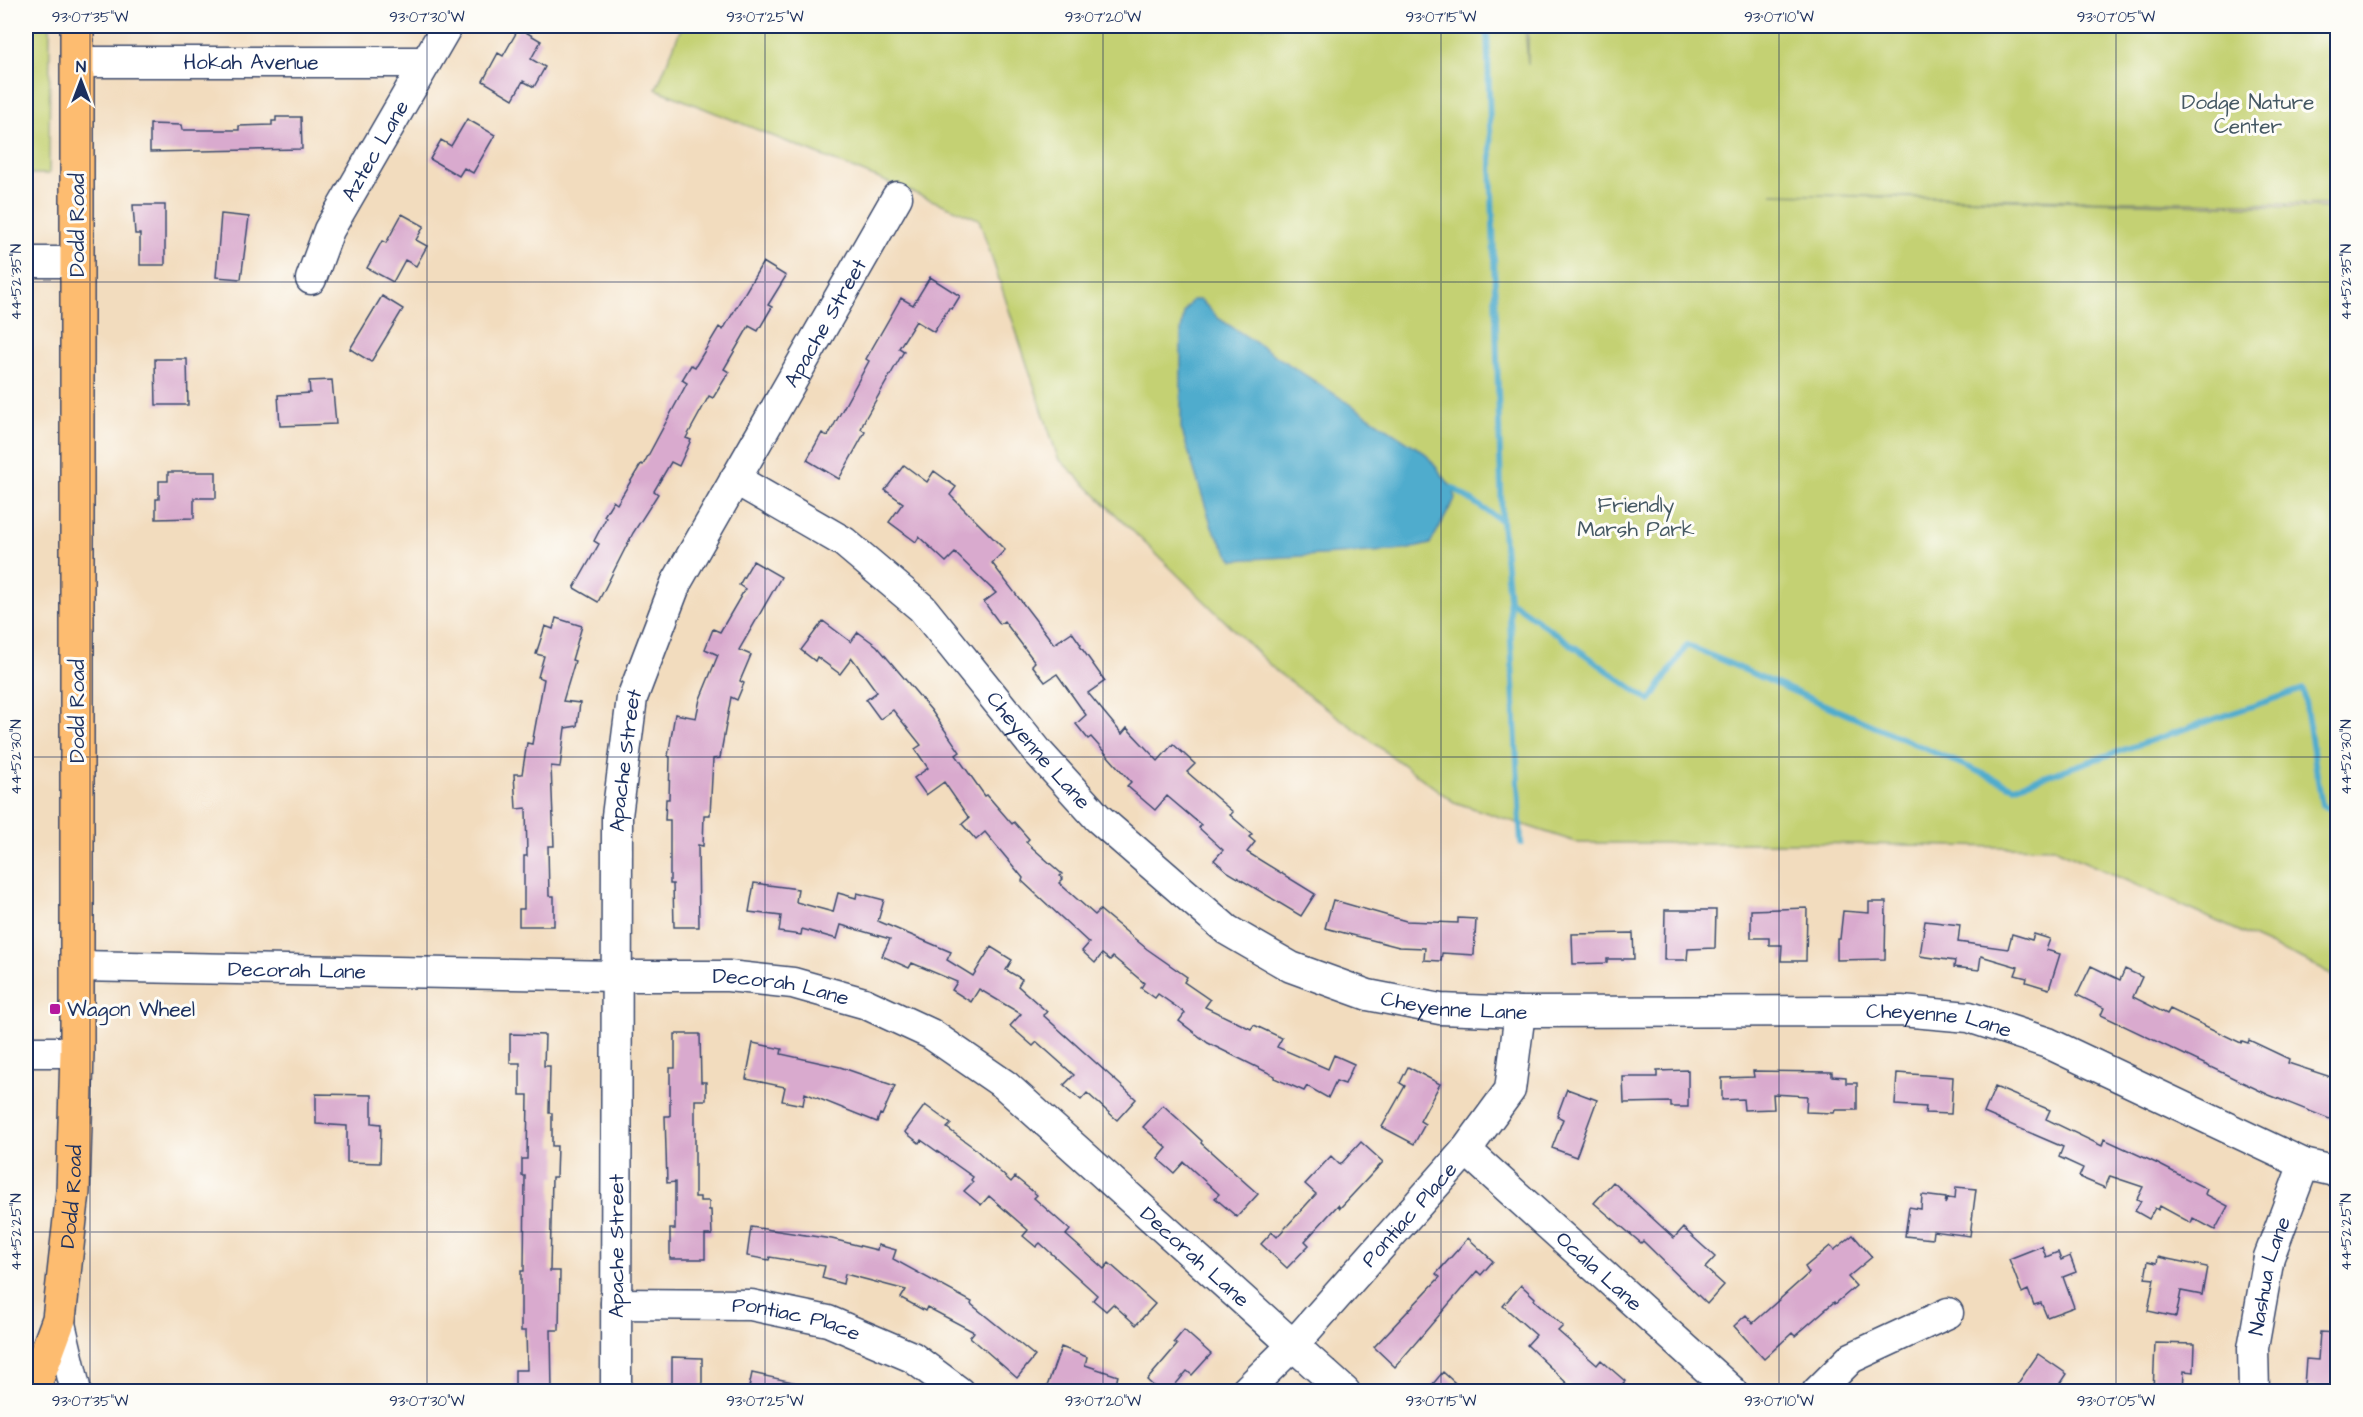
<svg xmlns="http://www.w3.org/2000/svg" width="2363" height="1417" font-family="'Architects Daughter',sans-serif">
<style>
.green{fill:#c4d173;stroke:#708068;stroke-width:1.5}
.water{fill:#4faccd;stroke:#356e96;stroke-width:1.5}
.lines{fill:none;stroke-linecap:round;stroke-linejoin:round}
.stream{stroke:#4faccd;stroke-width:6}
.building{fill:#d9aace}
.minor-casing{stroke:#3b496c;stroke-width:33}
.major-casing{stroke:#3b496c;stroke-width:36}
.minor{stroke:#fff;stroke-width:30}
.major{stroke:#fdbc70;stroke-width:33}
.ticks{fill:none;stroke:#1b2f5e;stroke-width:1.5;stroke-opacity:0.45}
.poi-dot{fill:#b5179e;stroke:#fdfcf7;stroke-width:2}
.labels{text-anchor:middle;stroke-width:6;stroke-linejoin:round;paint-order:stroke}
.street-label{font-size:21px;fill:#1b2f5e;stroke:#fdfcf7}
.park-label{font-size:21px;fill:#455863;stroke:#fdfcf7}
.poi-label{font-size:21px;fill:#1b2f5e;stroke:#fdfcf7;text-anchor:start}
.neatline{fill:none;stroke:#1b2f5e;stroke-width:2}
.ticks-label{font-size:15px;text-anchor:middle;fill:#1b2f5e}
</style>
<rect width="100%" height="100%" fill="#fdfcf7"/>
<filter id="ink" filterUnits="userSpaceOnUse"><feTurbulence type="fractalNoise" baseFrequency=".0167" numOctaves="2"/><feDisplacementMap in="SourceGraphic" scale="12" xChannelSelector="R" yChannelSelector="G"/><feConvolveMatrix kernelMatrix="1 2 1 2 8 2 1 2 1" color-interpolation-filters="sRGB"/></filter>
<filter id="wash" filterUnits="userSpaceOnUse"><feTurbulence type="fractalNoise" baseFrequency=".008" numOctaves="4" result="noise"/><feDisplacementMap in="SourceGraphic" scale="24" xChannelSelector="R" yChannelSelector="G"/><feGaussianBlur stdDeviation="1.35" result="paint"/><feColorMatrix in="noise" values="0 0 0 0 0 0 0 0 0 0 0 0 0 0 0 0 0 1.4 0 .05"/><feComposite in="paint" operator="in"/></filter>
<g filter="url(#wash)">
<rect width="100%" height="100%" fill="#f2dcbe"/>
<path class="green" d="M26,26H50L49,174H26Z
M682,26H1525L1528,65V26H2337V205L1772,194L2337,208V980L2321,968L2054,848L1809,843H1579L1454,802L1277,672L1058,458L979,219L656,89Z"/>
<path class="water" d="M1192,300H1201L1218,318L1425,453L1454,490L1455,499L1430,544L1405,550L1234,560L1229,555L1212,527L1181,428V332L1184,312Z"/>
<g class="lines">
<path class="stream" d="M1487,26L1502,521L1509,600L1521,843
M1453,488L1502,521
M1509,600L1650,701L1687,645L2014,787L2303,689L2322,805L2338,812"/>
</g>
<g id="blocks">
<path class="building" d="M519,28L541,41L531,59L545,67L534,87L523,81L513,99L483,81L498,53L503,56Z
M276,117H301L302,149L150,152V124L181,125L182,130H239V126L272,125V121H276Z
M467,119L495,135L473,173L464,168L459,176L430,159L441,140L451,146Z
M133,205H165V265H140V234H135Z
M221,214L249,217L241,279L216,277Z
M402,214L424,226L416,240L427,246L416,266L405,260L393,282L367,268L382,241L386,243Z
M763,262L786,276L768,305L772,307L758,331L749,326L724,369L729,372L713,398L709,396L686,438L691,440L679,466L671,462L654,491L658,494L633,533L598,602L574,588L599,544L594,541L606,518L604,516L613,501L617,504L641,464L643,465L687,383L682,380L691,365L695,367L719,327L723,330Z
M930,277L960,296L952,309L949,308L934,332L916,321L899,348L904,351L865,419L861,429L865,432L839,479L807,460L822,433L828,436L869,361L866,359L901,298L913,305Z
M382,296L403,309L371,362L350,349Z
M155,359H187L188,405H156Z
M332,380L336,424L280,426L278,395L310,393L309,381Z
M904,465L927,482L934,471L956,487L950,495L1005,550L992,563L1054,644L1072,632L1081,645L1080,646L1105,681L1088,693L1122,734L1127,728L1158,761L1173,744L1195,764L1187,772L1233,812L1230,815L1252,834L1249,837L1255,842L1247,852L1315,894L1301,916L1228,872L1214,860L1223,850L1199,828L1201,825L1167,796L1155,810L1127,786L1131,782L1091,737L1088,739L1076,724L1086,715L1057,674L1045,682L1032,665L1035,662L1004,621L1000,624L984,602L996,593L955,553L946,562L919,537L916,542L889,522L903,503L885,490Z
M168,472H216V498H194V518L156,519V499H159V481H168Z
M753,561L781,577L739,650L751,655L740,681L744,683L737,700L731,697L720,758L713,759L710,815H704L703,846L698,845L699,927H674L673,884H670V820H665L666,799H669L670,757L668,756L675,714L696,718L700,699L718,655L705,649L713,629L720,632L745,589L739,585Z
M556,618L582,626L572,660L575,661L563,701L580,703L577,726L565,728L560,767L551,766L554,846H548L549,896H554V926H519V909H524V856H527L526,808L516,809L514,774H522L527,743L532,744L544,679L538,677L544,656L536,654L545,626L553,629Z
M823,621L851,642L858,632L877,646L931,710L960,752L956,755L985,796L987,795L1012,824L1014,822L1029,839L1026,842L1062,874L1060,876L1063,879L1059,883L1095,915L1100,910L1147,949L1187,977L1184,982L1210,1000L1205,1007L1251,1029L1254,1025L1282,1038L1277,1047L1328,1069L1334,1055L1354,1064L1345,1084L1336,1081L1328,1098L1307,1086L1304,1091L1274,1078L1275,1076L1208,1043L1179,1021L1185,1013L1158,994L1155,998L1141,988L1144,983L1113,957L1110,960L1102,954L1095,963L1082,951L1089,943L1022,881L1023,878L985,832L976,840L962,824L969,818L944,782L926,795L914,778L928,768L915,749L921,745L893,710L880,719L866,700L877,692L852,658L840,674L817,657L815,661L801,650Z
M754,883L798,889L796,902L833,912L838,893L856,898L857,893L884,900L878,921L951,952L947,960L973,976L991,947L1012,960L1006,970L1022,979L1018,986L1047,1012L1043,1015L1136,1099L1117,1120L1087,1093L1081,1100L1064,1085L1074,1075L1037,1042L1033,1046L1010,1026L1021,1014L979,989L971,1002L952,990L957,982L912,963L909,968L882,956L890,939L841,925L837,939L802,929L801,935L779,932L781,916L749,912Z
M1333,900L1406,921L1458,923V918L1476,919L1474,955L1442,953L1441,961L1424,960L1425,948L1399,947L1325,928Z
M1869,902H1886L1885,959L1837,960V939H1840L1843,911L1869,913Z
M1807,908L1806,961H1781L1782,945H1769V938H1751V910Z
M1665,910H1716L1715,948L1688,949L1687,960H1664Z
M1925,921L1960,925L1958,942L2008,949L2012,934L2032,940L2034,934L2050,939L2046,950L2060,954L2049,989L2026,982L2027,978L2015,975L2018,967L1981,956L1979,970L1954,967L1955,961L1920,956Z
M1633,933L1634,959H1607V963L1573,964L1572,934Z
M2091,966L2120,980L2125,969L2142,977L2133,997L2167,1014L2170,1009L2241,1043L2242,1041L2248,1043L2249,1040L2289,1059L2288,1063L2337,1079V1122L2269,1095L2101,1015L2104,1008L2077,995Z
M510,1034L545,1035L544,1066H550L549,1113H552V1146H557L556,1177H552L550,1271H560L559,1330H551L552,1392H515V1370H527L526,1331H521V1271H524L525,1176H522V1159H527L528,1095H520V1063H510Z
M675,1034H700L701,1082H706V1100H695V1197H700V1201H709V1210H711L712,1235H705V1259H670V1229H675V1182L667,1183L665,1116H670V1068H675Z
M753,1043L782,1049L781,1054L840,1067L895,1086L882,1115L880,1114L877,1122L805,1093L803,1105L782,1101L785,1087L746,1079Z
M1408,1067L1440,1084L1420,1121L1425,1124L1414,1144L1382,1127L1405,1086L1400,1083Z
M1688,1070V1107H1671V1102L1624,1103L1623,1077H1657V1071Z
M1753,1071L1832,1072V1076L1846,1077V1083H1857V1110H1835L1834,1113L1806,1112L1807,1096L1773,1094L1774,1109L1744,1110L1743,1099L1722,1100V1078L1754,1077Z
M1897,1073L1953,1077L1951,1114L1925,1113L1926,1107L1895,1105Z
M1995,1087L2050,1110L2046,1119L2102,1146L2104,1139L2156,1163L2207,1189L2205,1194L2228,1206L2215,1230L2193,1218L2191,1223L2160,1206L2158,1210L2155,1208L2149,1219L2135,1211L2141,1201L2137,1199L2143,1187L2110,1176L2105,1188L2079,1177L2083,1168L2059,1157L2063,1147L1984,1113Z
M1567,1089L1597,1100L1576,1157L1552,1148L1563,1119L1557,1116Z
M316,1094L372,1095V1123L381,1124L380,1163L347,1162V1126L316,1124Z
M925,1105L951,1124L947,1128L973,1147L1011,1182L1015,1177L1037,1195L1034,1198L1070,1230L1066,1235L1104,1269L1109,1263L1155,1304L1136,1325L1113,1304L1106,1311L1093,1300L1097,1295L1040,1243L1036,1247L1023,1236L1028,1230L989,1196L981,1205L964,1191L973,1182L971,1180L973,1177L921,1140L919,1143L905,1132Z
M1163,1105L1202,1141L1201,1143L1258,1194L1237,1217L1215,1198L1219,1194L1184,1162L1174,1173L1158,1159L1167,1148L1143,1127Z
M1361,1142L1383,1162L1340,1208L1338,1205L1305,1241L1309,1245L1287,1268L1261,1244L1272,1232L1277,1237L1316,1194L1305,1184L1331,1156L1340,1165Z
M1613,1182L1674,1238L1683,1228L1715,1257L1705,1268L1724,1285L1707,1304L1643,1241L1641,1243L1594,1203Z
M1956,1187L1976,1189L1970,1236L1933,1231L1932,1239L1905,1236L1909,1207L1921,1209L1922,1195L1946,1198L1945,1204L1948,1198L1955,1199Z
M751,1227L832,1239L877,1250L878,1245L896,1250L893,1259L972,1302L971,1304L1035,1356L1017,1378L970,1337L974,1332L927,1307L925,1311L901,1298L906,1290L845,1274L843,1284L822,1278L825,1266L770,1257L769,1260L747,1256Z
M1853,1235L1872,1257L1848,1277L1856,1286L1835,1304L1834,1302L1795,1336L1792,1333L1764,1359L1734,1326L1746,1315L1753,1323L1809,1273L1805,1267L1830,1246L1834,1250Z
M1468,1238L1493,1261L1481,1275L1477,1271L1395,1367L1374,1347L1440,1277L1436,1274Z
M2042,1246L2046,1257L2058,1252L2061,1260L2070,1256L2076,1272L2063,1277L2074,1307L2047,1317L2041,1303L2034,1305L2028,1290L2022,1293L2009,1259Z
M2158,1257L2207,1267L2202,1295L2181,1291L2176,1317L2148,1311L2154,1279L2145,1278L2148,1261L2157,1263Z
M1521,1285L1535,1298L1534,1300L1563,1326L1558,1331L1597,1365L1601,1360L1625,1381L1616,1392H1576L1527,1345L1536,1335L1503,1306Z
M1184,1330L1211,1354L1192,1375L1187,1371L1169,1392H1160L1147,1380L1177,1345L1174,1342Z
M2320,1332L2337,1333V1388L2304,1386L2306,1359L2318,1360Z
M2155,1343L2195,1344L2194,1372L2184,1371L2183,1392H2153Z
M1061,1347L1087,1357L1085,1365L1118,1376L1113,1392H1045Z
M2038,1354L2067,1374L2055,1392H2012Z
M672,1357L702,1358V1392H678V1386L672,1385Z
M1443,1372L1465,1392H1426Z
M752,1373L802,1384V1392H748Z"/>
</g>
</g>
<g filter="url(#ink)">
<use href="#blocks" fill-opacity="0" stroke="#3b496c" stroke-width="1.5"/>
<g class="lines">
<g class="minor-casing">
<g id="minor">
<path id="s1" d="M77,62H426"/>
<path d="M26,262H77"/>
<path id="s2" d="M311,279L329,230L447,26"/>
<path id="s3" d="M735,479L844,542L922,608L1038,752L1098,818L1227,930L1291,967L1368,995L1440,1009L1520,1012L1901,1011L1969,1017L2048,1043L2304,1164L2338,1172"/>
<path id="s4" d="M77,966L616,976H728L793,983L864,1003L931,1034L1005,1085L1345,1392"/>
<path d="M26,1052H77"/>
<path id="s5" d="M1466,1150L1733,1392"/>
<path id="s6" d="M616,1304L751,1305L828,1321L912,1357L959,1392"/>
<path d="M59,1319L76,1392"/>
<path id="s7" d="M616,1392L617,816L632,698L676,583L897,197"/>
<path id="s8" d="M1245,1392L1293,1345L1444,1175L1466,1150L1510,1090L1520,1012"/>
<path d="M1817,1392L1851,1358L1948,1313"/>
<path id="s9" d="M2254,1392L2253,1348L2269,1257L2304,1164"/>
</g>
</g>
<g class="major-casing">
<g id="major">
<path id="s10" d="M32,1392L59,1319L73,1192L77,1052V26"/>
</g>
</g>
<use href="#minor" class="minor"/>
<use href="#major" class="major"/>
</g>
</g>
<path class="ticks" d="M90,26V1392M427,26V1392M765,26V1392M1103,26V1392M1441,26V1392M1779,26V1392M2116,26V1392M26,282H2338M26,757H2338M26,1232H2338"/>
<rect class="poi-dot" x="49" y="1003" width="12" height="12" rx="3"/>
<g class="labels">
<g class="street-label">
<text dy="7" stroke="none"><textPath href="#s1" startOffset="174">Hokah Avenue</textPath></text>
<text dy="7" stroke="none"><textPath href="#s2" startOffset="144">Aztec Lane</textPath></text>
<text transform="translate(77 225) rotate(-90)" y="7">Dodd Road</text>
<text dy="7" stroke="none"><textPath href="#s7" startOffset="1118">Apache Street</textPath></text>
<text transform="translate(77 711) rotate(-90)" y="7">Dodd Road</text>
<text dy="7" stroke="none"><textPath href="#s3" startOffset="412">Cheyenne Lane</textPath></text>
<text dy="7" stroke="none"><textPath href="#s7" startOffset="632">Apache Street</textPath></text>
<text dy="7" stroke="none"><textPath href="#s4" startOffset="220">Decorah Lane</textPath></text>
<text dy="7" stroke="none"><textPath href="#s4" startOffset="705">Decorah Lane</textPath></text>
<text dy="7" stroke="none"><textPath href="#s3" startOffset="916">Cheyenne Lane</textPath></text>
<text dy="7" stroke="none"><textPath href="#s3" startOffset="1402">Cheyenne Lane</textPath></text>
<text dy="7" stroke="none"><textPath href="#s10" startOffset="201">Dodd Road</textPath></text>
<text dy="7" stroke="none"><textPath href="#s8" startOffset="242">Pontiac Place</textPath></text>
<text dy="7" stroke="none"><textPath href="#s7" startOffset="146">Apache Street</textPath></text>
<text dy="7" stroke="none"><textPath href="#s4" startOffset="1210">Decorah Lane</textPath></text>
<text dy="7" stroke="none"><textPath href="#s5" startOffset="180">Ocala Lane</textPath></text>
<text dy="7" stroke="none"><textPath href="#s9" startOffset="118">Nashua Lane</textPath></text>
<text dy="7" stroke="none"><textPath href="#s6" startOffset="182">Pontiac Place</textPath></text>
</g>
<g class="park-label">
<text x="2248" y="109">Dodge Nature<tspan x="2248" dy="24">Center</tspan></text>
<text x="1636" y="512">Friendly<tspan x="1636" dy="24">Marsh Park</tspan></text>
</g>
<g class="poi-label">
<text x="67" y="1016">Wagon Wheel</text>
</g>
</g>
<rect width="2363" height="1417" fill="none" stroke="#fdfcf7" stroke-width="66"/>
<g transform="translate(81 81)" stroke="#fdfcf7" stroke-width="4.5" paint-order="stroke">
<path d="M0-4.5L10 22L0 15L-10 22Z" fill="#1b2f5e"/>
<text y="-9" font-size="16" font-weight="bold" text-anchor="middle" fill="#1b2f5e">N</text>
</g>
<rect x="33" y="33" width="2297" height="1351" class="neatline"/>
<g class="ticks-label">
<text x="90" y="22">93°07'35"W</text>
<text x="427" y="22">93°07'30"W</text>
<text x="765" y="22">93°07'25"W</text>
<text x="1103" y="22">93°07'20"W</text>
<text x="1441" y="22">93°07'15"W</text>
<text x="1779" y="22">93°07'10"W</text>
<text x="2116" y="22">93°07'05"W</text>
<text transform="translate(16 282) rotate(-90)" y="5">44°52'35"N</text>
<text transform="translate(2346 282) rotate(-90)" y="5">44°52'35"N</text>
<text transform="translate(16 757) rotate(-90)" y="5">44°52'30"N</text>
<text transform="translate(2346 757) rotate(-90)" y="5">44°52'30"N</text>
<text transform="translate(16 1232) rotate(-90)" y="5">44°52'25"N</text>
<text transform="translate(2346 1232) rotate(-90)" y="5">44°52'25"N</text>
<text x="90" y="1406">93°07'35"W</text>
<text x="427" y="1406">93°07'30"W</text>
<text x="765" y="1406">93°07'25"W</text>
<text x="1103" y="1406">93°07'20"W</text>
<text x="1441" y="1406">93°07'15"W</text>
<text x="1779" y="1406">93°07'10"W</text>
<text x="2116" y="1406">93°07'05"W</text>
</g>
</svg>
